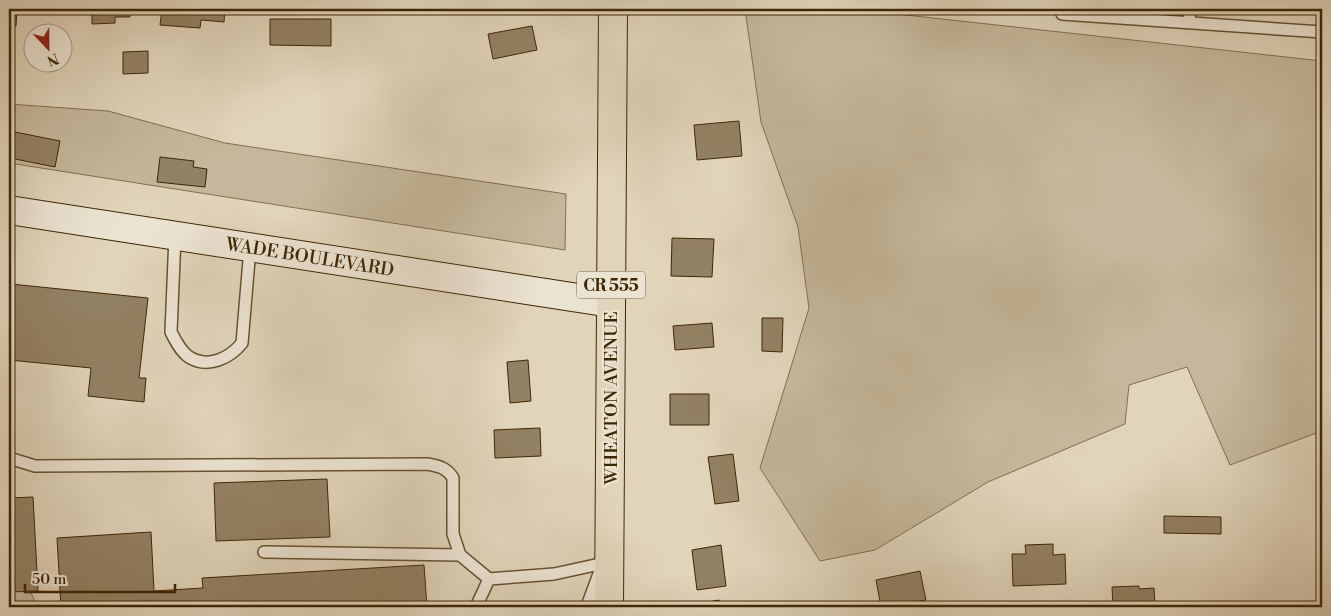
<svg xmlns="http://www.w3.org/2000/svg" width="1331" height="616" font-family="'Libre Bodoni',serif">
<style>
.green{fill:#c5b79b;stroke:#826f50}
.building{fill:#938163;stroke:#3f2704}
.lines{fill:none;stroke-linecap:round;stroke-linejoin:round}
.service-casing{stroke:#675232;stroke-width:14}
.minor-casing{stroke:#675232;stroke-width:24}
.secondary-casing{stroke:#3f2704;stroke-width:30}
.primary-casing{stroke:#3f2704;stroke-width:30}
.service{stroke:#ebe3d2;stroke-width:11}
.minor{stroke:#ebe3d2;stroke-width:21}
.secondary{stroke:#ebe3d2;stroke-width:28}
.primary{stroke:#e0d4ba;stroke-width:28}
.labels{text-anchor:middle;stroke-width:4.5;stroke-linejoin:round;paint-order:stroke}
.shield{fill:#ebe3d2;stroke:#735f42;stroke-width:1}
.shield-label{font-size:16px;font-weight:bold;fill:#3f2704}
.street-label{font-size:18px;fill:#3f2704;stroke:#ebe3d2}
</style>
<rect width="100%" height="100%" fill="#e0d4ba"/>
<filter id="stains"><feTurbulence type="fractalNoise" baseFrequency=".004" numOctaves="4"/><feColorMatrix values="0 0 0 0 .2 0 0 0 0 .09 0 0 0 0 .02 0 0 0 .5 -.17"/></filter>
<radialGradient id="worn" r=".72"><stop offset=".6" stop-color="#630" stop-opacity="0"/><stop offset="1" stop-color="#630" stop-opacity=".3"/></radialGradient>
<path class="green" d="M745,9H852L1322,61V431L1230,465L1187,367L1129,385L1125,424L988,482L875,550L820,561L760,468L809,308L798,227L761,122Z
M9,104L108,111L225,143L566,194L565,250L9,163Z
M9,550L35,601V607H9Z"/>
<path class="building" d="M9,9H17L16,26L9,25Z
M75,9H130V17H115V23L92,24V11L75,12Z
M162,9H225L224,22L201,20L200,28L160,25Z
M270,19H331V46L270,45Z
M532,26L537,50L493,59L488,34Z
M148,51V73L123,74V52Z
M739,121L742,156L697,160L694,125Z
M15,132L60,141L55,167L10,158Z
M160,157L194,161L193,167L207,169L205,187L157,182Z
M672,238L714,239L712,277L671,276Z
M11,284L148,298L139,378H146L144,402L88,396L91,368L9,360Z
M762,318H783L782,352L762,351Z
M712,323L714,347L675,350L673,326Z
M528,360L531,401L510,403L507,362Z
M670,394H709V425H670Z
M540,428L541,456L495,458L494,430Z
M733,454L739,501L715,504L708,457Z
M327,479L330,537L216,541L214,483Z
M33,497L38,591L9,592V498Z
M1164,516L1221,517V534L1164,533Z
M151,532L154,591L203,588L202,578L424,565L427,607H61L57,538Z
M1053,544V555L1065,554L1066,584L1013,586L1012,554H1026L1025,545Z
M721,545L726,586L697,590L692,550Z
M920,571L926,600L881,607L876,580Z
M1139,586V589L1154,588L1155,607H1113L1112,587Z
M719,600L720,607H693V605Z"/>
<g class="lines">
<g class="service-casing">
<path id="service" d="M1062,14L1322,32
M1189,22L1190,9
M175,236L171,332C175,340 181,352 189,357C208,369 230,358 242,343L250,248
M9,458L35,466L427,464C439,466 447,468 453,478V534L460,555L489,579L554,574L609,562
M264,552L460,555
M476,607L489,579"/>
</g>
<g class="minor-casing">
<path id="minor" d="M592,607L605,572"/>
</g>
<g class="secondary-casing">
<path id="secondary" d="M9,210L611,303"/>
</g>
<g class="primary-casing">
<path id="primary" d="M609,607L613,9"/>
</g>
<use href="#service" class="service"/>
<use href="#minor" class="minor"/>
<use href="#secondary" class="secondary"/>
<use href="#primary" class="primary"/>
</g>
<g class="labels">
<rect class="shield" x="577" y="271.5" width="68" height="27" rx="4"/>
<g class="shield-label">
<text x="611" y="291">CR 555</text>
</g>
<g class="street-label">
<text transform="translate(310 257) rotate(9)" y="6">WADE BOULEVARD</text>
<text transform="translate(611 398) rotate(-90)" y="6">WHEATON AVENUE</text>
</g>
</g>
<rect width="1331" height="616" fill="none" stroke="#e0d4ba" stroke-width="30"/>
<rect x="10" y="10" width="1311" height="596" fill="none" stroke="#3f2704" stroke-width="2.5"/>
<rect x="15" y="15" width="1301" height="586" fill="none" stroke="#3f2704"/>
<g transform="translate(48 48) rotate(158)"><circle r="24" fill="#ebe3d2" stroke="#a69880"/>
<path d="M0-4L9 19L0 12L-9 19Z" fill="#8f2418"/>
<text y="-8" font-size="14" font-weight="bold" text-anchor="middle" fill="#3f2704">N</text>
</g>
<path d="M25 584v8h150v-8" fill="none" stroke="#3f2704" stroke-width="2.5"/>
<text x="32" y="584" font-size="15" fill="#3f2704" stroke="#ebe3d2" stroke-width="4" paint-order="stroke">50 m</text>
<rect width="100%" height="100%" filter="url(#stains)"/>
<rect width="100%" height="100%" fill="url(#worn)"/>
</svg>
